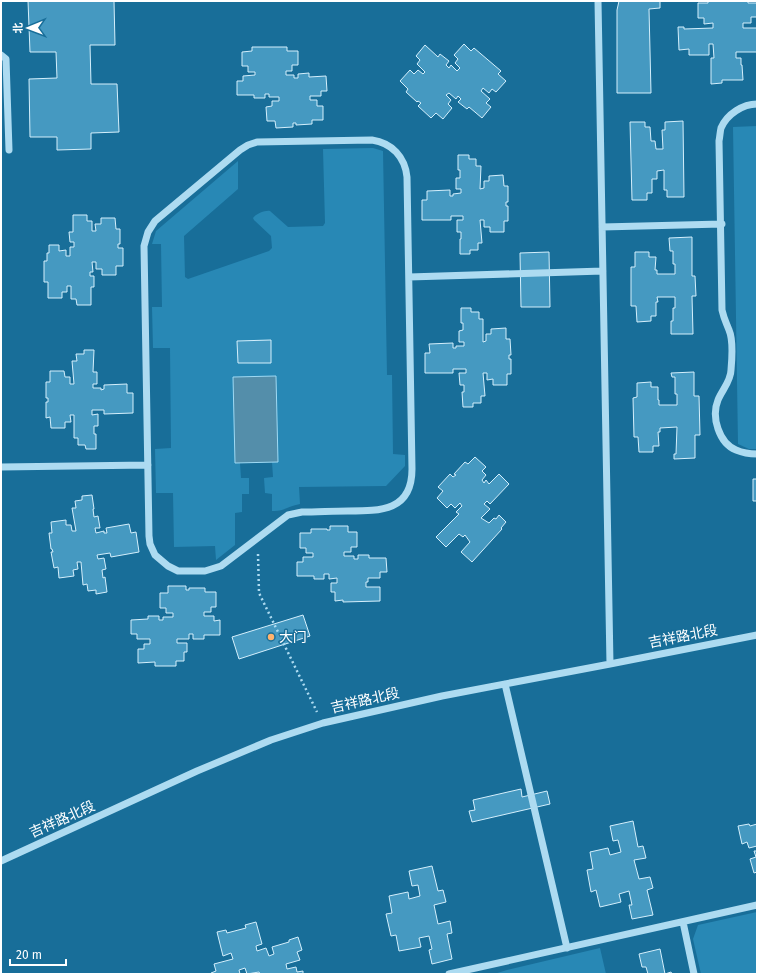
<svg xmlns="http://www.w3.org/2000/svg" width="758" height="975" font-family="'Fira Sans','Noto Sans SC',sans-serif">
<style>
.green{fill:#2888b5}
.water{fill:#548eaa;stroke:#9fdaf4}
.building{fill:#4599c1;stroke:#d4effc}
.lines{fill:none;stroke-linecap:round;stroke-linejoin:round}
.path{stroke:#addbf1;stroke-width:2.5;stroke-dasharray:2 3;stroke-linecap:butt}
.minor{stroke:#addbf1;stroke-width:7}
.poi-dot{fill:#ffb36d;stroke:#186e99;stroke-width:1.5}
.labels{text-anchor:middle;stroke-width:3;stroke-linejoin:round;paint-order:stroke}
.street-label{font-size:14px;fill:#fff;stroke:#186e99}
.poi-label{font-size:14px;fill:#fff;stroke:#186e99;text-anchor:start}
</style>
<rect width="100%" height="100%" fill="#186e99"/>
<path class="green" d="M757,126V449H749L738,444L733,127Z
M373,148L383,151L387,375H392L393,454L405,455V466L386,486L299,487L300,504C289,506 282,512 272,511V494L265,493L264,478L273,477L272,462H277L276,376L234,377L235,462L240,463L241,478H249V494H242V512L235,513V545L216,560L215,546L174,547L173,493H156L155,449L171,448L170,348H153L152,307H162L161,244H152L156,231L238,161V189L184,236L185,277L188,279L269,251L272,248L271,236L254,220L253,218C256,214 265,210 270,211L288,227L323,226L325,223L323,149Z
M757,912V974H701L693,939L698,925Z
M600,948L606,974H494L507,970Z"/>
<path class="water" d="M276,376L278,462L235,463L233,377Z"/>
<path class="building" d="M28,1H114L115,45H90L91,84H117L119,132L91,133V149L57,150V137H30L29,79L57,78L56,52H30Z
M619,1H660V8L649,9L651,93H617V10Z
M708,1H748V3H757V17H751V23H743V28H757V52H736V58H741V65H742L743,80H722V83L711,84V58H714L713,44H709V55H689V49L679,50L678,27H684V29L713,28V23L704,24V18H698V3H708Z
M464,44L471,51L474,48L501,71L498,74L506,81L496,92L492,89L489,93L483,88L481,91L490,99L486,103L491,107L482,118L469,107L467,109L458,102L461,99L458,96L456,99L449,93L446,95L451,100L448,104L452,108L443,119L436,113L431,118L418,106L421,103L418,101L417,102L406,92L408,89L400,81L410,70L414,74L418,70L423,74L425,72L417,64L420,60L416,56L425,45L438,57L440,54L449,61L446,65L449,68L451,65L457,71L460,68L455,63L458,59L454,55Z
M252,47H287V51H298V65H292V71H286V75H294V78H298V74L309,73V77L326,76L327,91H321V96H310V100H317V106H323V120H312V124L296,125V123H293V127L276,128L275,121H267L266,107L272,106V101H279V97H269V94H265V98H254V95H237V81H243V76L255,75V72H248V66H242V52L252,51Z
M683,121L684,197H667V190H664V170L657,171V179H652V193H647V200H632L630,122H645V127H650L651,141H655L656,149H663L662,130H665V122Z
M458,155H469V159H476V166H481L480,189L484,188V181H489V176L503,175L504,186H508V202H506V206H508V221H504V232H490V227H484V220H480L482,243H478V250H470V254H460V239H461V232H457V220H463V216H451V220H422V200H427V191L450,190V196H453V194L461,193V189H456V178H460V170H458Z
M73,215H87V221H92V231H96L95,224H101V218H115L116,229H120V244H118V248H123V266H116V275H102V269H96V262H92L93,272H90V276H94V287H91V305H77L76,299H71V286H67V292H62V298H48V282H44V261H47V253H49V245H59V251L66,250V256H70V247H74V242H70L69,232H73Z
M692,237V276H695L696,296H692L693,334H671V321H673V308H675V297H657L658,302H656V316H651V321L637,322L636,306H631V267H635V252H649V257H656L655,270H657V274H675V264H673V251H670L669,238Z
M549,252L550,307H521L520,253Z
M461,308H471V312H479V319H483V342L486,341V334H491V329L506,328V339H510L511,355H509V359H511V374H507V385H493V379L487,380V373H483L485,396H481V403H473V407H463L462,392H464V385H460L459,373H466V369H453V373H425V353H430L429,344L453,343V348H456V346H464V342H459V331L463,330V323H461Z
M271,340V363H238L237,341Z
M84,350H94L93,372H97V384H93V388H101V390L104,389V385L127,384V393H133V413L104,414V410H92V415L98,414V426H94V434H96V449H86L85,445H78V438H74V415H70L71,422H65V428H51L50,417L46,418V402H48V398H46V382H50V371H64L65,377H70V384H74L72,361H77L76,354H84Z
M694,372V396H699L700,435H695V458L674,459V454H676L677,427L660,428V432H658L659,446H653V452H639L638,437H634L633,398L637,397V383L651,382V387H658V400H659V405H677V394H675V377H672L671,373Z
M475,457L486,467L482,471L486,475L482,480L484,483L486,480L489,484L499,474L509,484L490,504L487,501L484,504L490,509L481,518L489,523L494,518L496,519L499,515L506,522L501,528L502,529L472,562L461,552L470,542L465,535L463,537L459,534L446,547L436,537L459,514L456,512L462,506L460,503L455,508L451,504L447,508L437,498L443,491L438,487L450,474L453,477L456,475L454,474L465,462L468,464Z
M753,479H757V501H753Z
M92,495L94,509H93L94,517L98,516L100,528H95L96,533L104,531V533H107L106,528L129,524L131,533L136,532L139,552L111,557L110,553L97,555L98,559L104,558L106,569L102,570L103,578L105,577L107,592L96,594V590L88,591L87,584L83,585L81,562H77L78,569L73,570L74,576L59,578L58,567L54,568L51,552H53L52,549H51L49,533H52L51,522L66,520V525H71L72,531H76L72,508H76L75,501L82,500V496Z
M330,526H348V532H357V547H351V552H344V556H354V559H358V555H369V558H386L387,572H380V578H368V582H366V587H380V601L343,602V600L335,601V592H331V583H337V578L329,579V574H324V579H314V576H297V562H303V557H313V553H306V548H300V533H311V529H327V530H330Z
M168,586H186V590H189V588H205V592H216V607H211V612H204V616H214V621L220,620V635H204V639H193V634H189V639H177V643H187V652H184V661H176V666H155V662L138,663V649H144V644H150V639H137V634H131V620L148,619V616H159V620H163V617H173V613H166V608H160V593H168Z
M303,615L310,636L239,659L232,637Z
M521,789L522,797L547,791L550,804L472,822L469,811L475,810L473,800Z
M633,821L638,847L643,846L646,858L634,860L639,879L650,877L653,888L647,890L653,915L632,919L629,905H632L629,891L619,894L621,902L600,907L596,890L591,892L587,870L593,869L590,852L608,848L610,855L621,852L618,840L613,841L610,826Z
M749,824L750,826L757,824V846L749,848L747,842L742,844L738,826Z
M754,851H757V872L754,873L750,859L756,857Z
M432,866L438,891L443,890L446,902L434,905L438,924L450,921L452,933L447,934L452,959L432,964L429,950L432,949L429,936L419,938L421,947L399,951L396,935L391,936L386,914L392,913L389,896L408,892L409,899L420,896L418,885L412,886L409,871Z
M256,922L262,944L256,946L257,951L266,948L269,956L274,954L272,947L289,942V940L298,937L302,950L297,952L300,960L286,964L287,969L296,967L297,972L303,971V974H260L259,972L247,974L245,968L239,970L240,974H211V973L216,971L214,964L233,959L231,953L223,956L217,932L226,930L227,933L246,928L245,925Z
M660,949L665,974L671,972L672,974H648L646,967H642L639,954Z"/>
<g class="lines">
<path class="path" d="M258,554L259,593L317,712"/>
<path class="minor" d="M598,1L610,664
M1,55L6,59L9,150
M757,104C743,104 727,114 721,128C720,132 720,136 719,141L722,310C724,319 726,322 729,330C733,339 732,359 731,370C731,381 722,390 718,400C711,417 719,443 736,450C743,453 750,454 757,454
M372,140C392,143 405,157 407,177L412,469C412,511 381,511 348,511C333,511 317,512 302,512L288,515L221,566L205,571H178L168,566L155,555L150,544L149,536L144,246L148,232L155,221L240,150L248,145L257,142Z
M602,227L722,224
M409,277L603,271
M1,467L148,465
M505,684L567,948
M1,861L197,771L271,740L323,723L442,696L610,664L757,635
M683,922L694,974
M449,974L757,905"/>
</g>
<circle class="poi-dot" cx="271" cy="637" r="4"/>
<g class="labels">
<g class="street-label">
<text transform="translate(683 636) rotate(-11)" y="5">吉祥路北段</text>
<text transform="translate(365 700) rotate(-13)" y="5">吉祥路北段</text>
<text transform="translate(62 819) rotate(-24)" y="5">吉祥路北段</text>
</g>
<g class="poi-label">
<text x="279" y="642">大门</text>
</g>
</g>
<rect width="758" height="975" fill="none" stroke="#ffffff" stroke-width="4"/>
<g transform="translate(28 28) rotate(269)" stroke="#186e99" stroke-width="3" paint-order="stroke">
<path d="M0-3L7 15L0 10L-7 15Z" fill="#ffffff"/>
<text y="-6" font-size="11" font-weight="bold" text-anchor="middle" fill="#ffffff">北</text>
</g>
<path d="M10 959v6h56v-6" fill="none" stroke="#ffffff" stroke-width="2"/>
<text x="16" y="959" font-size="12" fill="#ffffff" stroke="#186e99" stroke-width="3" paint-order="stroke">20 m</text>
</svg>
